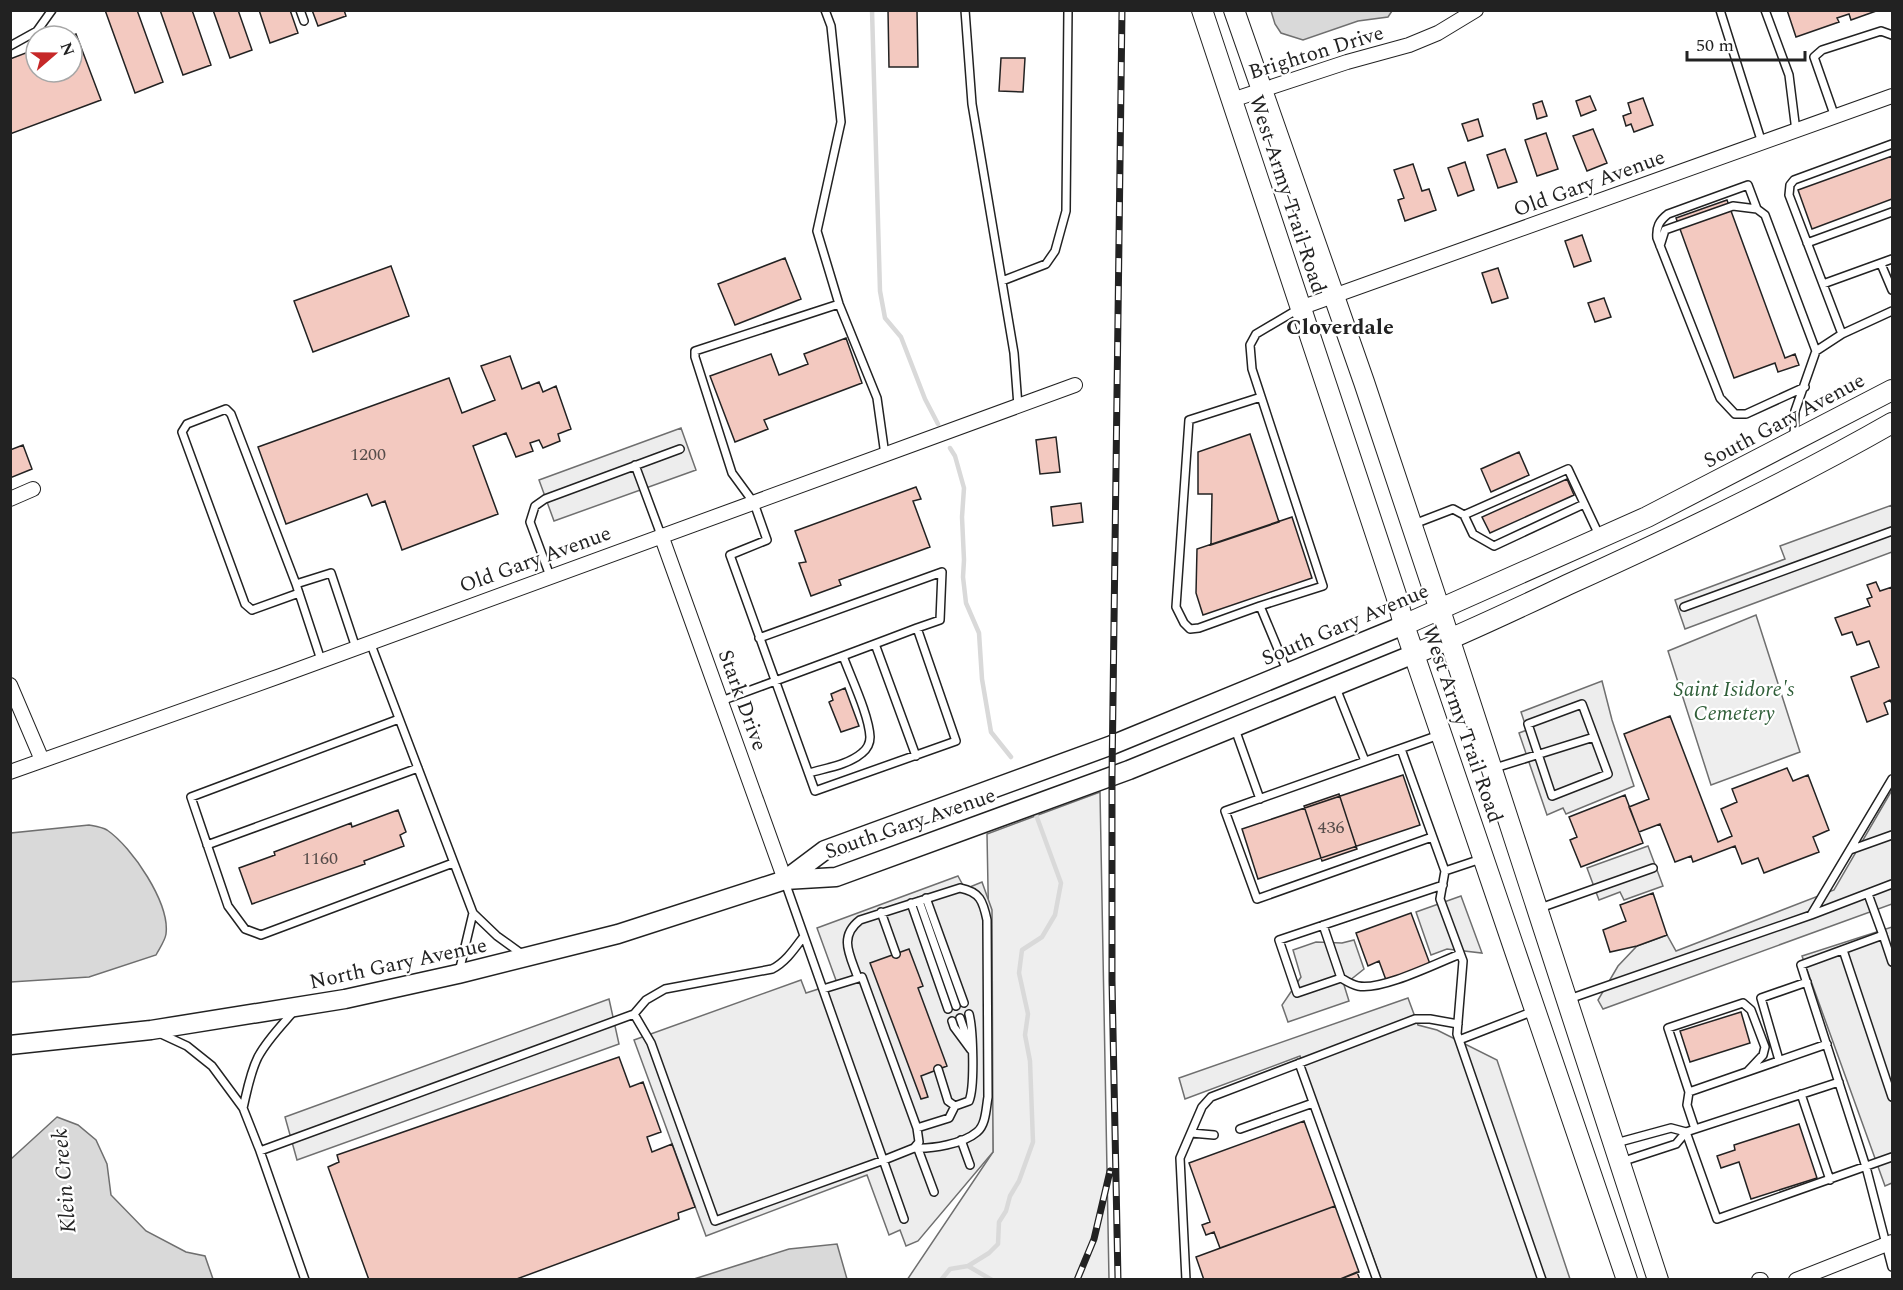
<svg xmlns="http://www.w3.org/2000/svg" width="1903" height="1290" font-family="Spectral,serif">
<style>
.green{fill:#eee;stroke:#6f6f6f;stroke-width:1.5}
.parking{fill:#ededed;stroke:#6f6f6f;stroke-width:1.5}
.water{fill:#d9d9d9;stroke:#6f6f6f;stroke-width:1.5}
.lines{fill:none;stroke-linecap:round;stroke-linejoin:round}
.stream{stroke:#d9d9d9;stroke-width:4.5}
.building{fill:#f3c9c0;stroke:#222;stroke-width:1.5}
.service-casing{stroke:#222;stroke-width:10}
.minor-casing{stroke:#222;stroke-width:16}
.tertiary-casing{stroke:#222;stroke-width:21}
.secondary-casing{stroke:#222;stroke-width:22}
.service{stroke:#fff;stroke-width:7}
.minor{stroke:#fff;stroke-width:14}
.tertiary{stroke:#fff;stroke-width:18}
.secondary{stroke:#fff;stroke-width:20}
.rail-casing{stroke:#222;stroke-width:7}
.rail{stroke:#fff;stroke-width:4.5;stroke-dasharray:14;stroke-linecap:butt}
.labels{text-anchor:middle;stroke-width:4.5;stroke-linejoin:round;paint-order:stroke}
.number-label{font-size:18px;fill:#564c4a}
.street-label{font-size:21px;fill:#222;stroke:#fff}
.park-label{font-size:21px;font-style:italic;fill:#2f5e38;stroke:#fff}
.neighbourhood-label{font-size:22px;font-weight:bold;fill:#222;stroke:#fff}
.water-label{font-size:22px;font-style:italic;fill:#222;stroke:#fff}
</style>
<rect width="100%" height="100%" fill="#fff"/>
<path class="green" d="M1756,615L1800,752L1711,785L1668,651Z
M1100,792L1109,1279L907,1280L993,1152L987,834Z"/>
<path class="parking" d="M681,428L696,470L554,521L539,480Z
M1892,505V552L1685,629L1675,600L1785,559L1780,546Z
M1602,681L1612,720L1634,786L1566,814L1563,808L1547,815L1519,733L1527,730L1521,712Z
M1892,790V904L1603,1009L1598,1000L1618,966L1637,946L1667,935L1676,951L1834,890Z
M1648,846L1663,886L1624,900L1620,892L1599,900L1587,868Z
M958,876L965,889L982,882L992,910L993,1152L918,1241L906,1246L900,1230L889,1235L867,1175L706,1236L634,1040L801,980L806,993L837,983L817,928Z
M1461,896L1482,953L1447,949L1431,955L1416,912Z
M1892,927V1183L1885,1186L1802,956Z
M1354,940L1364,969L1344,985L1349,1001L1288,1022L1282,1005L1301,977L1293,950L1316,942L1342,943Z
M1408,998L1418,1025L1437,1030L1497,1060L1570,1279H1381L1300,1056L1185,1099L1179,1078Z
M609,999L619,1044L297,1160L285,1117Z"/>
<path class="water" d="M1271,11V10L1392,11L1388,17L1358,21L1303,40L1281,33L1275,24Z
M89,825C94,826 102,827 107,830C132,847 170,903 166,934C165,941 159,949 156,955L89,977L11,982V833Z
M57,1117L78,1125L96,1140L107,1164L111,1195L146,1231L186,1252L205,1256L213,1279H11V1159Z
M837,1244L847,1279H694L789,1249Z"/>
<g class="lines">
<path class="stream" d="M872,10L880,291L885,318L901,337L925,399L938,424
M950,448L955,456L964,488L962,517L964,560L963,577L966,603L979,633L982,679L991,732L1011,757
M968,1266L989,1253L998,1244L999,1222L1006,1211L1010,1196L1019,1181L1033,1142L1030,1061L1025,1035L1028,1014L1019,973L1022,950L1042,937L1055,915L1061,883L1035,812
M941,1280L950,1269L968,1266L992,1280"/>
</g>
<path class="building" d="M105,10H137L163,82L135,93Z
M160,10H192L211,65L183,75Z
M213,10H238L252,50L230,58Z
M259,10H290L298,33L270,43Z
M312,10H344L346,16L318,26Z
M888,10H917L918,67H889Z
M1787,10H1879L1851,20L1849,14L1837,18L1839,22L1796,37Z
M76,34L101,100L10,134V59L36,49V72H72L71,36Z
M1001,58H1025L1023,92L999,91Z
M1590,96L1596,110L1581,116L1576,101Z
M1643,98L1653,125L1634,132L1631,124L1626,126L1623,116L1631,113L1628,103Z
M1542,101L1547,116L1537,119L1533,104Z
M1478,119L1483,136L1468,141L1462,124Z
M1593,129L1607,163L1587,171L1573,136Z
M1546,133L1558,169L1537,176L1525,140Z
M1505,149L1517,182L1498,188L1487,155Z
M1892,156V199L1812,229L1798,190Z
M1465,162L1474,190L1458,196L1448,168Z
M1413,164L1422,191L1429,189L1436,210L1405,221L1398,200L1404,198L1394,170Z
M1727,200L1785,358L1795,354L1799,365L1778,372L1775,363L1734,378L1676,218Z
M1582,235L1591,261L1574,267L1565,241Z
M785,258L801,299L735,325L718,284Z
M391,266L409,316L313,352L294,301Z
M1498,268L1508,298L1492,303L1482,273Z
M1604,298L1611,317L1595,322L1588,303Z
M846,338L862,383L764,420L768,429L735,442L710,376L771,354L779,375L808,364L804,354Z
M510,356L522,389L539,382L543,392L556,386L571,429L558,434L560,441L543,448L539,440L530,443L533,451L516,457L506,433L473,446L498,514L402,550L385,501L372,506L367,494L286,524L258,447L449,378L462,413L495,400L481,366Z
M1250,434L1279,522L1211,545L1212,494H1198V452Z
M1056,437L1060,472L1040,474L1036,440Z
M23,445L32,469L10,478V450Z
M1519,452L1529,475L1491,492L1481,469Z
M1567,479L1574,495L1490,533L1482,517Z
M916,487L921,499L913,501L930,547L839,580L841,585L811,596L799,563L806,562L795,531Z
M1081,503L1083,522L1053,526L1051,507Z
M1292,517L1312,578L1203,615L1196,593L1197,549Z
M1876,582L1880,591L1892,587V704L1890,700L1884,703L1888,714L1867,722L1851,677L1879,667L1869,641L1857,645L1852,632L1842,635L1835,618L1870,606L1867,599L1872,597L1867,585Z
M845,688L859,726L841,732L829,702L833,700L831,694Z
M1670,716L1718,842L1732,836L1721,809L1737,802L1732,789L1787,768L1793,781L1808,775L1829,830L1813,837L1819,852L1764,873L1758,858L1742,864L1735,846L1693,862L1691,856L1675,862L1660,824L1639,832L1629,807L1649,799L1624,734Z
M1403,775L1420,825L1258,879L1242,829Z
M1339,794L1357,849L1322,861L1304,806Z
M1625,795L1643,843L1581,867L1570,840L1577,837L1569,817Z
M398,810L406,832L400,835L404,846L364,861L365,864L252,904L239,868L275,855L274,852L351,823L352,827Z
M1653,893L1667,935L1637,946L1610,952L1603,930L1626,921L1620,905Z
M1411,913L1430,964L1410,972V971L1386,980L1379,961L1368,966L1356,933Z
M909,949L923,986L918,988L947,1066L921,1076L928,1097L921,1099L870,963Z
M1741,1012L1750,1043L1690,1062L1680,1031Z
M619,1057L630,1087L643,1082L661,1132L647,1137L652,1152L672,1144L695,1207L678,1213L679,1219L514,1280H369L328,1167L339,1162L337,1155Z
M1304,1121L1335,1206L1220,1248L1214,1232L1206,1235L1202,1225L1210,1222L1189,1163Z
M1799,1124L1817,1178L1751,1199L1739,1162L1721,1168L1717,1156L1735,1150L1734,1145Z
M1335,1206L1359,1272L1338,1280H1204L1196,1257Z
M1357,1272L1360,1280H1338Z"/>
<g class="lines">
<g class="service-casing">
<path id="service" d="M300,10L304,21
M825,10L831,26L841,122L817,231L839,304L877,398L885,455
M965,10L972,104L1014,353L1018,406
M1720,10L1762,143
M1765,10L1789,75L1796,131
M10,46L37,31L52,10
M1835,117L1814,57L1822,50L1881,31L1892,35
M1892,144L1794,180L1790,185L1789,195L1842,334L1892,311
M1757,209L1748,185L1668,214C1659,221 1656,227 1657,238L1720,398L1735,414H1746L1805,387
M1807,243L1892,212
M1660,246L1665,230L1733,206L1757,209L1765,215L1816,351L1795,411L1794,437
M1881,264L1892,290
M1002,281L1046,264L1055,251L1066,211L1068,10
M1823,284L1892,259
M1816,351L1842,334
M635,465L661,535
M1464,515L1473,534L1494,546L1584,504
M1414,524L1453,509L1464,515L1568,469L1599,535
M550,576L530,522L535,506L545,499L680,449
M296,584L231,414L226,409L187,424L182,432L245,604L252,610L299,593
M1260,606L1199,628L1190,629L1184,623L1176,607L1189,420L1261,397
M1684,607L1892,531
M759,638L942,572L940,620L917,628
M370,642L473,913L497,936L522,954
M875,644L916,756
M321,660L296,584L331,573L356,648
M1288,673L1260,606L1323,586L1252,369L1250,345L1256,334L1300,308
M1336,688L1365,761
M721,701C786,677 852,653 917,628L956,741L815,791L730,555L767,540L754,503L732,473L695,357V351L839,304
M1582,704L1608,774L1552,796L1528,724Z
M399,719L191,797L228,906L245,929L261,935L453,863
M1235,729L1260,799
M1401,749L1445,871L1481,859
M1495,768L1594,737
M809,773C826,768 848,765 862,753C867,749 870,744 870,737C869,715 851,678 843,656
M1432,837L1257,899L1225,811L1439,735
M207,845L418,768
M1850,850L1892,835
M1445,871L1440,899L1463,961L1457,1034L1542,1280
M785,882L904,1219
M1868,894L1883,935
M926,898L964,1003
M919,901L956,1006
M911,903L948,1009
M1540,908L1653,868
M881,912L896,954
M1811,915L1892,884
M1323,925L1341,978L1297,993L1279,940L1443,885
M1843,950L1892,1097
M1892,962L1883,935L1801,965L1866,1167L1892,1267
M459,972L473,913
M858,978C850,955 838,937 860,920L960,888C980,892 983,901 987,920L988,1097C986,1108 986,1125 977,1132C963,1144 932,1149 914,1148
M1341,978C1346,981 1352,985 1358,986C1381,991 1437,963 1460,954
M1569,999L1811,915L1892,779
M634,1014L651,1043L715,1221L884,1160L914,1148L919,1142L917,1128L862,977L823,989
M960,1018L969,1044
M952,1021L954,1027L971,1050
M159,1033L187,1046L212,1066L243,1108L260,1151L305,1280
M1459,1040L1534,1011
M1779,1060L1761,998L1807,982
M1299,1063L1377,1280
M938,1069L948,1101L955,1106L969,1101C975,1087 973,1029 969,1014
M1748,1071L1763,1055L1765,1047L1751,1010L1743,1003L1668,1028L1689,1092L1827,1044
M1689,1092L1687,1105L1695,1129
M1801,1094L1830,1180
M243,1108C247,1091 250,1073 258,1057C267,1040 281,1026 294,1011
M917,1128L949,1118L955,1106
M1240,1129L1313,1103
M1686,1132L1717,1219L1892,1157
M1191,1133L1214,1135
M961,1140L970,1165
M1616,1143L1671,1128L1686,1132
M918,1149L934,1192
M260,1151L634,1014L646,1000L665,989L772,969C786,962 795,948 804,936
M1621,1162L1676,1144L1686,1132L1839,1082
M1186,1280L1180,1158L1202,1107L1211,1097L1415,1019H1430L1458,1024"/>
</g>
<g class="minor-casing">
<path id="minor" d="M1232,100L1347,62L1409,45L1438,33L1476,10
M1300,308L1892,96
M10,499L33,489
M661,535L785,880
M10,685L42,760
M10,772L280,676L1075,385
M1759,1280H1761
M1796,1280L1892,1242"/>
</g>
<g class="tertiary-casing">
<path id="tertiary" d="M785,880L825,850L1112,745L1404,625
M10,1045L151,1030L345,999L458,974L618,934L785,880L836,877L1129,770L1414,654"/>
</g>
<g class="secondary-casing">
<path id="secondary" d="M1202,10L1396,595L1404,625L1627,1280
M1234,10L1364,382L1440,610L1658,1280
M1404,625L1647,517L1892,390
M1414,654C1466,633 1516,609 1567,585C1678,535 1787,483 1892,423"/>
</g>
<use href="#service" class="service"/>
<use href="#minor" class="minor"/>
<use href="#tertiary" class="tertiary"/>
<use href="#secondary" class="secondary"/>
<g class="rail-casing">
<path id="rail" d="M1077,1280L1094,1239L1110,1171
M1118,1280L1112,981V776L1122,10"/>
</g>
<use href="#rail" class="rail"/>
</g>
<g class="labels">
<g class="number-label">
<text x="368" y="460">1200</text>
<text x="1331" y="833">436</text>
<text x="320" y="864">1160</text>
</g>
<g class="street-label">
<text transform="translate(1316 52) rotate(-17)" y="7">Brighton Drive</text>
<text transform="translate(1589 183) rotate(-20)" y="7">Old Gary Avenue</text>
<text transform="translate(1288 194) rotate(72)" y="7">West Army Trail Road</text>
<text transform="translate(1784 420) rotate(-28)" y="7">South Gary Avenue</text>
<text transform="translate(535 559) rotate(-20)" y="7">Old Gary Avenue</text>
<text transform="translate(1345 624) rotate(-23)" y="7">South Gary Avenue</text>
<text transform="translate(743 700) rotate(70)" y="7">Stark Drive</text>
<text transform="translate(1463 724) rotate(71)" y="7">West Army Trail Road</text>
<text transform="translate(910 823) rotate(-19)" y="7">South Gary Avenue</text>
<text transform="translate(398 963) rotate(-12)" y="7">North Gary Avenue</text>
</g>
<g class="park-label">
<text x="1734" y="696">Saint Isidore's<tspan x="1734" dy="24">Cemetery</tspan></text>
</g>
<g class="neighbourhood-label">
<text x="1340" y="334">Cloverdale</text>
</g>
<g class="water-label">
<text transform="translate(63 1181) rotate(-95)" y="8">Klein Creek</text>
</g>
</g>
<rect width="1903" height="1290" fill="none" stroke="#222222" stroke-width="24"/>
<g transform="translate(54 54) rotate(70)"><circle r="28" fill="#ffffff" stroke="#a7a7a7" stroke-width="1.5"/>
<path d="M0-4.5L10 22L0 15L-10 22Z" fill="#c62828"/>
<text y="-9" font-size="16" font-weight="bold" text-anchor="middle" fill="#222222">N</text>
</g>
<path d="M1687 51v9h118v-9" fill="none" stroke="#222222" stroke-width="3"/>
<text x="1696" y="51" font-size="18" fill="#222222" stroke="#ffffff" stroke-width="4.5" paint-order="stroke">50 m</text>
</svg>
